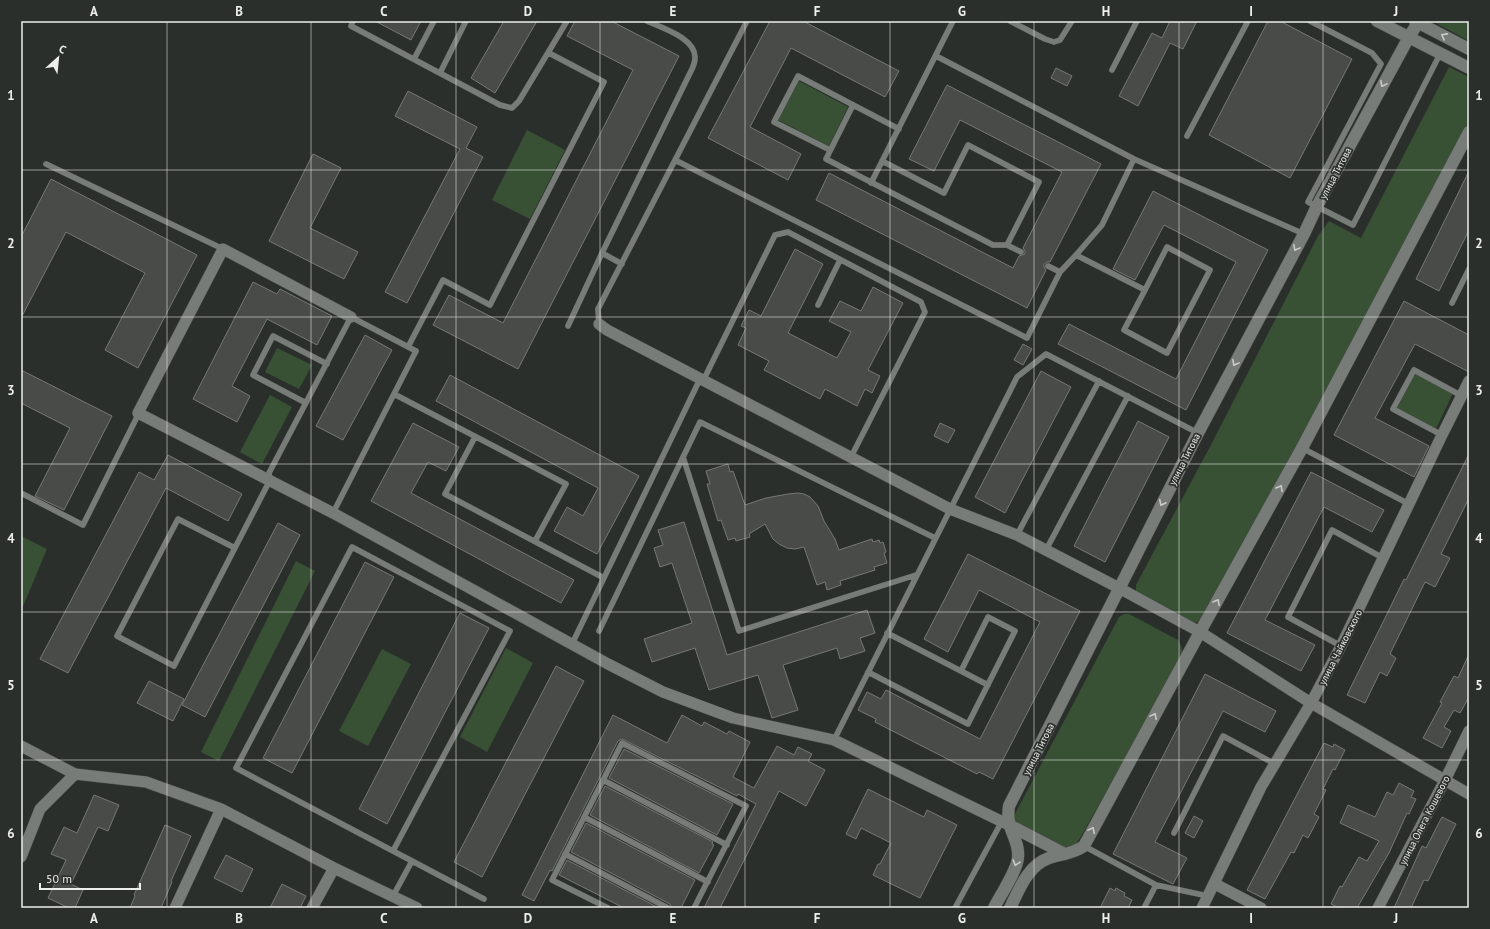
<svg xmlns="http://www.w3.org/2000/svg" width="1490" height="929" font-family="'PT Sans',sans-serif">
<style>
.green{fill:#385134}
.building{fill:#484b47;stroke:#757974}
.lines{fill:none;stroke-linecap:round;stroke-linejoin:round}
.service-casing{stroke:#484b47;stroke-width:6}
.minor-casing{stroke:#484b47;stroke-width:12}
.tertiary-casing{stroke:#484b47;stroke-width:13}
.secondary-casing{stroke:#484b47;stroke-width:13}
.service{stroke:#787c78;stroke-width:5.5}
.minor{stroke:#787c78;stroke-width:11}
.tertiary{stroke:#787c78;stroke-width:12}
.secondary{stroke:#787c78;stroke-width:12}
.oneway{stroke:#c9ccc9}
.grid{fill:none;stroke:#ecefec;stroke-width:1;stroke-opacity:0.55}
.labels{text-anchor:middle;stroke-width:3.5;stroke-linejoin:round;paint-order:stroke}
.street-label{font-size:10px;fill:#ecefec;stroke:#2b2f2b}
.neatline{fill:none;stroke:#ecefec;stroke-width:1.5}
.grid-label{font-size:13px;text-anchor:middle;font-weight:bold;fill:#ecefec}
</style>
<rect width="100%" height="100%" fill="#2b2f2b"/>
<path class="green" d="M1432,21H1469V41Z
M1449,67L1469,77V124L1201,623L1191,622L1139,595L1136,591V585L1213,441L1318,236L1329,221L1361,238Z
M799,81L848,107L829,146L778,120Z
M527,130L565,150L530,219L492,200Z
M277,348L312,365L299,389L265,372Z
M1415,373L1453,393L1436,429L1397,408Z
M270,395L292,407L262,464L240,452Z
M21,536L47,549L21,611Z
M296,561L315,571L219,761L201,752Z
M1124,614H1129L1178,640C1183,647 1183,653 1181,660L1080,838L1076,844L1066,848L1015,824V814L1119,617Z
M506,648L533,663L487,752L460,737Z
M382,649L411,664L368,746L339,731Z"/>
<path class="building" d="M375,21H421L411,40Z
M504,21H537L495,93L471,78Z
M575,21H611L679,56L518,369L433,325L449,295L503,323L633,70L567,36Z
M770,21H803L899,71L885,97L791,48L750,127L801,154L788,180L708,138Z
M1170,21H1197L1183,49L1170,43L1138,106L1119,96L1152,33L1162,38Z
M1268,21H1280L1352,59L1290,178L1209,135Z
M1056,68L1072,76L1067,86L1051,78Z
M947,85L1101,164L1050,262H1047L1044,264V267L1046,270L1027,308L816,200L829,173L1013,268L1019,256L1025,254V251L1023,248L1062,172L960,120L934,171L909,159Z
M408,91L477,127L466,148L483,157L407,303L385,292L460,149L395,116Z
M313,154L341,168L310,228L358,252L344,279L269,241Z
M1469,171V230L1439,291L1416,279Z
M51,179L197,255L138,368L105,350L145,273L66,232L21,318V237Z
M1153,191L1268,250L1186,410L1058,344L1069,324L1176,379L1236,262L1164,225L1135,280L1113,269Z
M795,249L823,264L788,333L837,358L851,332L829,321L840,301L861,311L873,287L903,303L868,370L880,376L872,393L865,389L857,406L825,389L820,399L764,370L769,361L738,345L746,328L741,326L749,310L761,316Z
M253,282L277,294L280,289L332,316L317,345L267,319L232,386L250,396L237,422L193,399Z
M1404,301L1469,335V372L1415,344L1375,418L1429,446L1414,477L1334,435Z
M365,335L392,350L343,440L316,426Z
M1023,344L1032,349L1023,365L1014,360Z
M21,370L112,416L64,510L35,496L70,428L21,403Z
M1041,371L1071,387L1005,513L975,497Z
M450,375L639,476L597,554L554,531L567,507L583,516L598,488L436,401Z
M1138,421L1169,437L1105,562L1074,546Z
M413,423L459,447L446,471L428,462L411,493L574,580L561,603L371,501Z
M940,423L955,430L948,443L934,436Z
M1469,454V498L1441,554L1450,558L1435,587L1425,582L1390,654L1396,658L1387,676L1380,672L1365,703L1347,695L1388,612L1404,579L1406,580Z
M168,455L242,494L228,521L166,488L68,673L40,659L139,472L154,480Z
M728,464L730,472L733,471L745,505L766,498L788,494L798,493L804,494L810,497L818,506L824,521L835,539L839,550L872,539L873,542L879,540L880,543L883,542L886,552L884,553L887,563L874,567L875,570L840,581L841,585L827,590L825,582L817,585L804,547L795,549L787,548L779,544L773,539L765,524L749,534L750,537L736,541L735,538L728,540L721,520L718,521L707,484H710L706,471Z
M1311,472L1384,510L1372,532L1324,507L1265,620L1315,645L1301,671L1227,633Z
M684,522L727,655L867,610L875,633L860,638L865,651L840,659L837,648L783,665L798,710L772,718L758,675L709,690L695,648L652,662L644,639L692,623L672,563L660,567L654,548L663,545L658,530Z
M278,523L300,535L205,717L182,705Z
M968,554L1080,611L993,779L979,772L977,774L920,745L875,722L876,719L858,710L867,692L881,699L886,690L980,739L1040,622L979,590L948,652L924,639Z
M365,562L394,577L292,773L263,758Z
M460,613L489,628L387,824L359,809Z
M1469,654V697L1460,713L1454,710L1444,727L1451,731L1442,748L1423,738L1442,703L1440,702L1454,676L1458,678Z
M556,666L584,681L482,877L454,862Z
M1205,674L1276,711L1265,732L1223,711L1155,842L1187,858L1173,884L1113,854Z
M149,681L184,699L173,721L137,703Z
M613,715L667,743L682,715L702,726L704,722L727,734L729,731L750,742L733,777L754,788L777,746L794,755L798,747L812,754L808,761L825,770L806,806L779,791L720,908H704L756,804L738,794L737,796L622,739L618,741L552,871L550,870L534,901L522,895Z
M1324,743L1333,747L1334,744L1345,750L1335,770L1333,769L1323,789L1326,790L1314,814L1319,817L1308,838L1303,835L1294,853L1291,852L1265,899L1247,890Z
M624,749L733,804L717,835L609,778Z
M1399,783L1414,791L1411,797L1416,799L1409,814L1407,813L1389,853L1357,908H1339L1331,904L1340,886L1342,887L1359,857L1367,861L1379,841L1340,823L1348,805L1375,817L1387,792L1393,795Z
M605,786L713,842L712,844L714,845L699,873L590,815Z
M868,789L924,817L927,810L957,825L920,898L873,875L878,864H880L891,843L861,828L856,839L846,834Z
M94,795L119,805L108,831L98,827L71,884L83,890L75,908H69L48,898L66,860L51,854L64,827L77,833Z
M1194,816L1203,821L1194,838L1185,833Z
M1442,817L1456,824L1428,881L1424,880L1411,908H1394L1422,846L1426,848Z
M586,823L695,880L681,908H672L670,904L571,852Z
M165,825L191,836L171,881L172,882L161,908H130L135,896L134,895Z
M226,855L253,869L242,892L214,878Z
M567,860L659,908H624L559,875Z
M282,884L306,896L300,908H270Z
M1110,888L1115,891L1116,888L1125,893L1124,896L1132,900L1128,908H1100Z"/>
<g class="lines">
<g class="service-casing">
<path id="service" d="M353,21L351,26L500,105L512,108L519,101L567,21
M1010,21L1045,39L1054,42L1060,40L1072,21
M1310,21L1372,53L1381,64L1308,202L1353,225L1440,54
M936,56L1134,159L1304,234
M414,59L434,21
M1112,70L1137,21
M440,73L466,21
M853,105L826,159L993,245H1007L1021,252
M1187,136L1248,21
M830,150L774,122L798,76L899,129
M1134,159L1102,225L1076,255L1145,290L1167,247L1210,270L1167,353L1124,330L1145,290
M675,160L1027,338L1060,272
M882,161L944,193L968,145L1039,182L1007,245
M46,164L223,249
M871,183L953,21
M622,264L602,253L690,73C692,69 695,64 695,58C696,38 662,28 647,21
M1048,266L1060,272L1076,255
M1452,303L1469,269
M818,305L840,260
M599,324L598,309L747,21
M568,326L602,253
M408,347L443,280L490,305L604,82L549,53
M703,381L775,235L788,232L921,302L925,312L851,457
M394,394L566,484L535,541
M306,403L253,375L273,336L327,364
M1442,435L1393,409L1414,370L1462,396
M475,437L445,494L604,578
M1302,448L1409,504
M683,457L739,631L916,575
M21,493L83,525L139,413
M1017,535L1099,381
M235,548L178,519L117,636L174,666L270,480L269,473L351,317L416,351L333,513
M1046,550L1128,396
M599,631L700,422L935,538
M572,644L700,379
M1341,646L1288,617L1332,530L1383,558
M961,671L988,685
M868,672L968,724L1015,631L988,617L961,671L887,633
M834,740L1017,377L1046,354L1198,433
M603,780L727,845
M584,817L708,882
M1174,833L1223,736L1275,764
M1084,846L1156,885L1208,896
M565,854L668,908
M412,861L484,899
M393,896L412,861L393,851L236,768L352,547L510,631L393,851
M608,908L552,880L622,743L746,806L694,908
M955,908L1002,821
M1144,908L1156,885"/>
</g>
<g class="minor-casing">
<path id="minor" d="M351,317L223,249L138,413L333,513L608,664L663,692L733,718L834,740L1009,825
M599,324L607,330L950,509L1017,535L1119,588L1200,632L1311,703L1469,794
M21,746L75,774L146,782L221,809L334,868L417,908
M21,857L40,809L75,774
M1215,884L1261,908
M175,908L221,809
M312,908L334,868
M1202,908L1261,787L1311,703L1341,646L1442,435L1469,381
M1378,908L1445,780L1469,731"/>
</g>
<g class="tertiary-casing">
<path id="tertiary" d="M1009,825L1065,854
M994,908C1000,896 1018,869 1018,857C1020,840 1005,829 1009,806L1198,433L1304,234L1317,206L1409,37L1419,21
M1010,908C1019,890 1028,865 1049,858C1061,854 1073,854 1084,846L1200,632L1302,448L1469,132"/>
</g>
<g class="secondary-casing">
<path id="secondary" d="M1377,21L1469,68
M1415,21L1469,49"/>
</g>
<use href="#service" class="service"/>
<use href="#minor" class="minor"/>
<use href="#tertiary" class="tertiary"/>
<use href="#secondary" class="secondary"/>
</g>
<defs><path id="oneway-chevron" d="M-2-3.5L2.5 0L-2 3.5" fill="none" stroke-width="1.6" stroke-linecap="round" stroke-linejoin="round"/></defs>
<g class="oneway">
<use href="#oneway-chevron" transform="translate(1444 36) rotate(-152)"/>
<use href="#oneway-chevron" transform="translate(1383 84) rotate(118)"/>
<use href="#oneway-chevron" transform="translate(1296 248) rotate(118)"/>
<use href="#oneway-chevron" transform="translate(1235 363) rotate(118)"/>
<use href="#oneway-chevron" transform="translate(1280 488) rotate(-61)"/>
<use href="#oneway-chevron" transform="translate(1162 503) rotate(117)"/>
<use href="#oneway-chevron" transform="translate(1217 602) rotate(-61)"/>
<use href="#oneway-chevron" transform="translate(1154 716) rotate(-62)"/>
<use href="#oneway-chevron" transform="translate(1092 830) rotate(-62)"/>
<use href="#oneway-chevron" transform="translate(1016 863) rotate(107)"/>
</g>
<path class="grid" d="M167,21V908M311,21V908M456,21V908M600,21V908M745,21V908M890,21V908M1034,21V908M1179,21V908M1323,21V908M21,170H1469M21,317H1469M21,464H1469M21,612H1469M21,760H1469"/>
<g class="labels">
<g class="street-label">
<text transform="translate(1335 173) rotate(-62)" y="4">улица Титова</text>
<text transform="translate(1184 459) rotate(-63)" y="4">улица Титова</text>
<text transform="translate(1340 647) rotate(-63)" y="4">улица Чайковского</text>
<text transform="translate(1038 749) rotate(-63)" y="4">улица Титова</text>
<text transform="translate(1424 820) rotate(-63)" y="4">улица Олега Кошевого</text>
</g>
</g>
<rect width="1490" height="929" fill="none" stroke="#2b2f2b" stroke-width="44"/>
<g transform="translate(58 58) rotate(27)" stroke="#2b2f2b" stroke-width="3" paint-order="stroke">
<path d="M0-3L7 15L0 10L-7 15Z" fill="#ecefec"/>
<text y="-6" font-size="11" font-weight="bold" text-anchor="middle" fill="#ecefec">С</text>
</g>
<path d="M40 883v6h100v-6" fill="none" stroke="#ecefec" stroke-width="2"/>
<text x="46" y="883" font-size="12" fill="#ecefec" stroke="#2b2f2b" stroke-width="3" paint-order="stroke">50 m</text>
<rect x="22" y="22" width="1446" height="885" class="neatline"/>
<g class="grid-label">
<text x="94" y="16">A</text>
<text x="239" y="16">B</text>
<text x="384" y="16">C</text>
<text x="528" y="16">D</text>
<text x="673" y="16">E</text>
<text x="817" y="16">F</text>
<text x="962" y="16">G</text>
<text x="1106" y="16">H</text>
<text x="1251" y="16">I</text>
<text x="1396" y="16">J</text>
<text x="11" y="100">1</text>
<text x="1479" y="100">1</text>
<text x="11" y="248">2</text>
<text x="1479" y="248">2</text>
<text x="11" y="395">3</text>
<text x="1479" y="395">3</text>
<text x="11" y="543">4</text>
<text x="1479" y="543">4</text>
<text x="11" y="690">5</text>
<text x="1479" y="690">5</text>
<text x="11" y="838">6</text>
<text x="1479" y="838">6</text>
<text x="94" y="923">A</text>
<text x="239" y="923">B</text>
<text x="384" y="923">C</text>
<text x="528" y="923">D</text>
<text x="673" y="923">E</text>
<text x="817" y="923">F</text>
<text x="962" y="923">G</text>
<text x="1106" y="923">H</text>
<text x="1251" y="923">I</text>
<text x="1396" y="923">J</text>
</g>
</svg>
